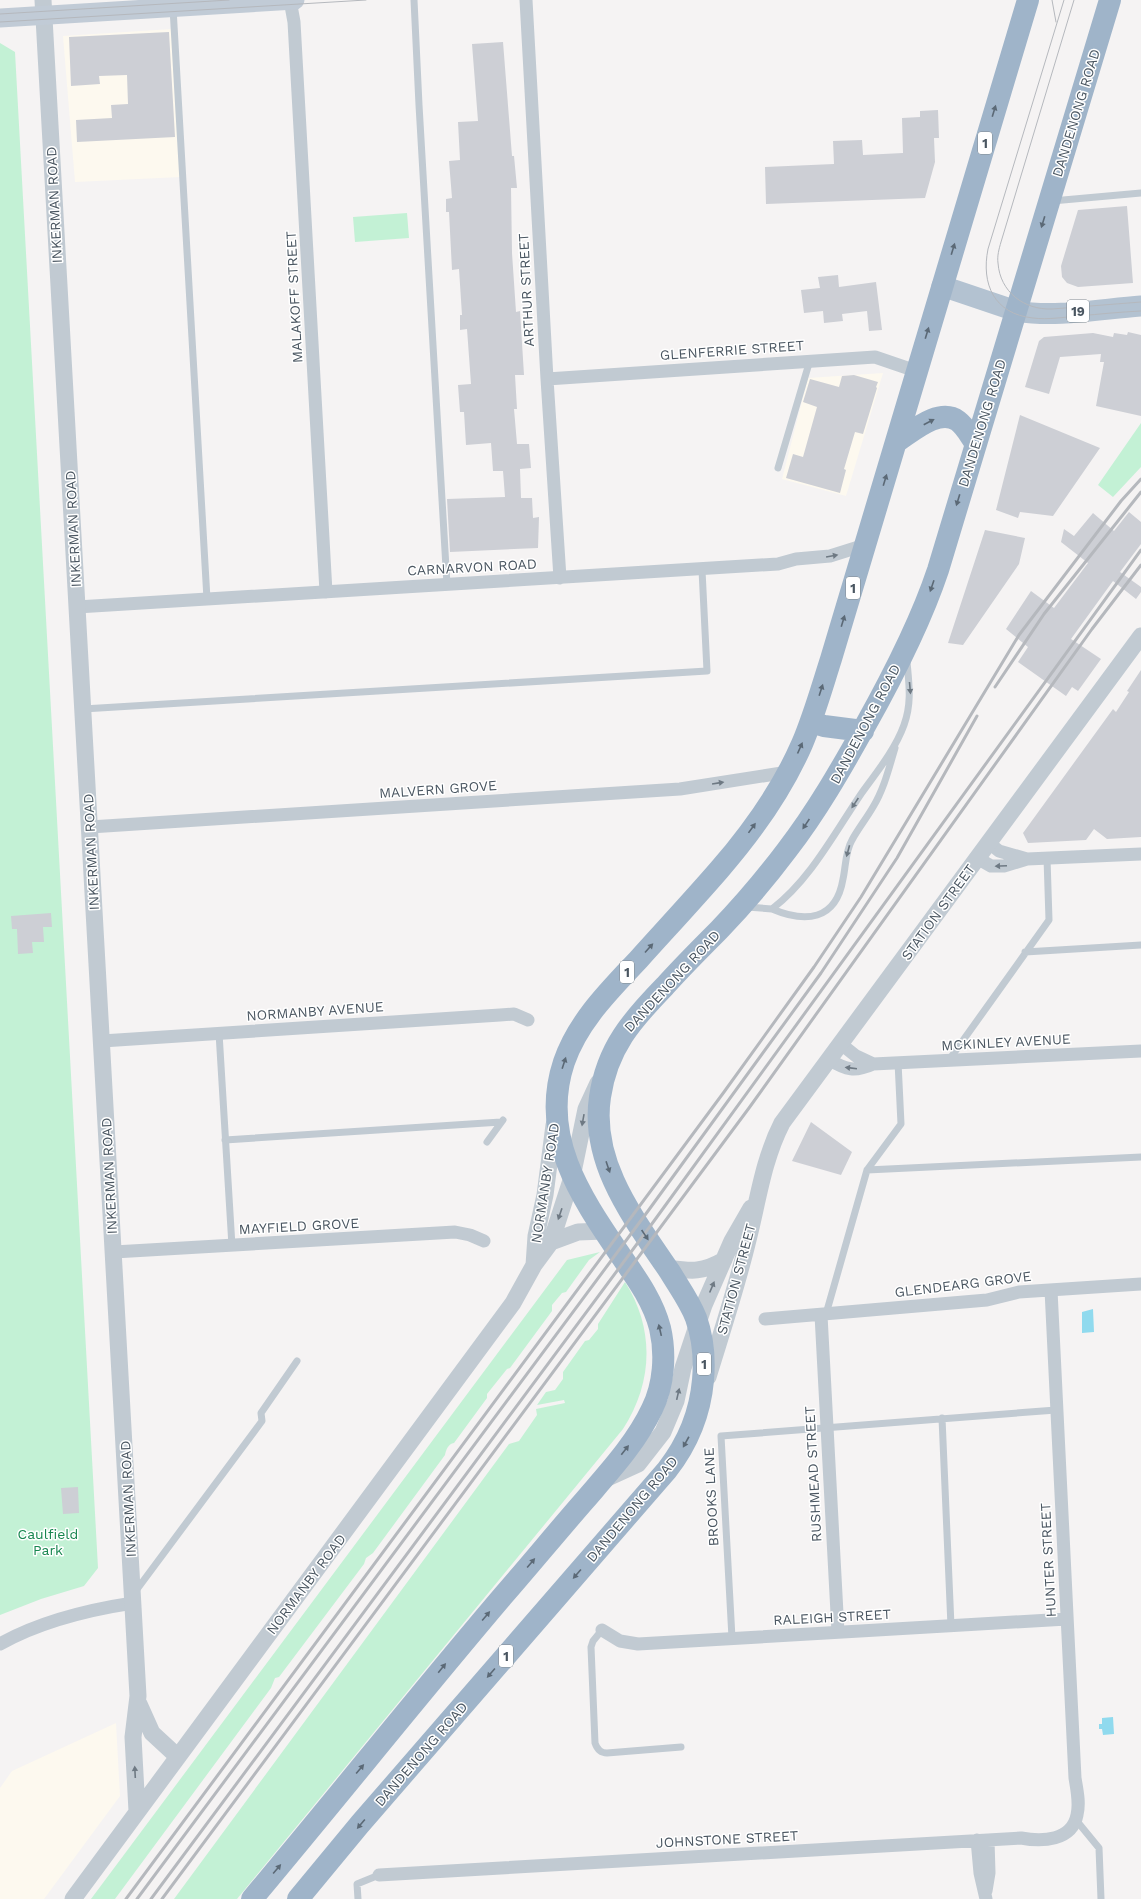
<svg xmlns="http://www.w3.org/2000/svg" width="1141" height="1899" font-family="'Work Sans',sans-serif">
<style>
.commercial{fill:#fdf9ef}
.green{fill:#c3f1d5}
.water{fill:#90daee}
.building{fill:#cdcfd5}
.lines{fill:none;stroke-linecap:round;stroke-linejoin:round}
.service{stroke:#c1cad2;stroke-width:7}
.minor{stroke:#c1cad2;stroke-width:13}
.tertiary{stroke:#c1cad2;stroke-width:17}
.secondary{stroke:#c1cbd6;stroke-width:19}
.primary{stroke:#b3c2d1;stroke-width:21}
.trunk{stroke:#9fb4c9;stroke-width:22}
.tram{stroke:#b5b8bd;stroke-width:1}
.rail{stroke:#b5b8bd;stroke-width:3}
.oneway{fill:#5b6976}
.oneway2{fill:#6e7983}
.labels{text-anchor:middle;stroke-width:3;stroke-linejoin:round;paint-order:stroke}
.shield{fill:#fff;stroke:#808990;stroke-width:1}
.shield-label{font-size:13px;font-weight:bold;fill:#4a5661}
.street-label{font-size:14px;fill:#4a5661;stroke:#fff}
.park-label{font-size:14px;fill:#17864f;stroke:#fff}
</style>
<rect width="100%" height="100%" fill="#f5f3f3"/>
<path class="commercial" d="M172,29L181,177L75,182L63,36Z
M883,373L846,496L782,479L808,378Z
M116,1723L120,1796L44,1899H0V1788L12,1771Z"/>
<path class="green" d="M0,43L15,52L98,1568L84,1586L41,1599L0,1615Z
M407,213L409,238L355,242L353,217Z
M1141,423V467L1113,497L1098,485Z
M600,1252L589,1260L566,1292L562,1293L552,1305V1311L510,1368L507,1369L487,1394V1398L454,1443C448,1444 446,1450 445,1455L373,1553L366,1558L364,1564L279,1677L275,1678L271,1688L115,1899H91L567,1260Z
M625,1282C655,1329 653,1383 623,1429L237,1899H174L509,1444L519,1441L537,1415L536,1409L565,1403L564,1400L537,1405L546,1392L555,1390L563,1379V1372L585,1341L589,1340L598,1329V1324Z"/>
<path class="water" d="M1093,1309L1094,1332L1082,1333V1312Z
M1113,1717L1114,1734L1103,1735L1102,1729H1099V1724H1102V1718Z"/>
<path class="building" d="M169,32L175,137L77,142L76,120L112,118L111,105L128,104L127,75L99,76L100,84L71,86L69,37Z
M503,42L512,156H514L517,188H511L512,253L516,312L520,311L524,375H515L517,409H514L517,444H529L531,468L520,469L521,498H532L533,518L539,517L538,548L450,552L447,499L505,497L503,471H493L491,443L466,445L464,412H460L458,385L471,384L467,329L460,330V315H462L459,269L452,270L449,212H446V199L452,198L449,161L460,160L458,122L478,121L472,44Z
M938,110L939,138H934L935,162L925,198L766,204L765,167L834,164L833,141L862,140L863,155L903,153L902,118L920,117V111Z
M1127,206L1133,283L1078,287L1067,283L1062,277L1061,266L1078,210Z
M838,275L839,287L876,282L882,330L869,331L867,311L842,314L843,321L824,323L823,311L804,313L801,290L820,288L818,277Z
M1128,332L1141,335V416L1096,406L1104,362H1100L1101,354L1060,357L1049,394L1025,387L1039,341L1044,337L1093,333L1113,337L1114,333L1127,335Z
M854,375L878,382L876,387L877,388L863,434L855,432L844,469L846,470L840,493L786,478L793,454L803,457L817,407L803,402L810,379L839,387L842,376Z
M1020,415L1100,448L1053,516L1020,512L1018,518L996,510Z
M1129,512L1141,522V544L1120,572L1141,587V592L1136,599L1113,581L1071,639L1101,659L1078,691L1072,687L1066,696L1018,662L1028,647L1006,629L1031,591L1054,608L1088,563L1061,542L1064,529L1074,536L1093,513L1114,531Z
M985,530L1025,538L1019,564L963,645L948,643Z
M1141,670V837L1107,839L1094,829L1086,840L1028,843L1023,833L1113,709L1116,712L1129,692L1127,691Z
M51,913L52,927H43L44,942H32L33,953L18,954L17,929H12L11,916Z
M811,1122L852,1152L841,1175L792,1161Z
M78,1487L79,1513L63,1514L61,1488Z"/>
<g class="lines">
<path class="service" d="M414,0L419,105L447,585
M173,8L207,599
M1052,201L1141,193
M778,468L810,360
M83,709L707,671L702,570
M747,907L772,909C810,880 834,834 861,794C876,773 895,750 904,725C912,703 909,684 907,662
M772,909C805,923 836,921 843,879C846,866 845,852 852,840C858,829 866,819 873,807C884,789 889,768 895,748
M1025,952L1141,945
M219,1033L232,1246
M949,1060L1049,920L1047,858
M225,1140L501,1122
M487,1142L503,1120
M867,1170L1141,1157
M826,1314L867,1170L901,1124L898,1062
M942,1418L951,1626
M135,1592L262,1421L261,1413L297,1361
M602,1630L593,1641L591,1647L595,1743C597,1749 600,1753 607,1753L681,1747
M732,1638L721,1436L1056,1410
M1076,1820L1099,1848L1101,1899
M358,1899L357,1884L379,1875"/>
<path class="minor" d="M290,0L294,22L326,592
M526,0L547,379L560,578
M547,379L875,357L916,371
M77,607L778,564L796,559L830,556L865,545
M90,827L680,789L788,772
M989,843L999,851L1027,859
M977,858L991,866H1004L1027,859L1141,854
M102,1041L500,1015L514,1014L528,1020
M841,1044L856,1056L873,1064
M830,1060C846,1070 855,1072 873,1064L1141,1051
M114,1252L455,1232L470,1235L484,1241
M821,1315L838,1632
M765,1319L987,1300L1019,1292L1141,1284
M602,1630L620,1641L638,1644L1067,1619
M0,1644C41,1621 87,1610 133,1603
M977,1840L980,1873L986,1899
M379,1875L1021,1838C1042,1842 1072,1841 1077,1815C1080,1803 1077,1790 1075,1778L1051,1290
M986,1891L989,1873L988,1840"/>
<path class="tertiary" d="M43,0L138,1696L133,1737L137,1811
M551,1242L578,1232L604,1231
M534,1265L536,1236L545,1195L554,1125
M667,1268C691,1271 702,1273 724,1260
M708,1377C722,1331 737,1286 748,1240C758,1201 763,1160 782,1123L1141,636
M603,1480L638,1464L663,1432L676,1401L683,1368L704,1305L732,1241L751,1208
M139,1704L152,1733L178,1757
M73,1899L513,1303L534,1265L551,1242L572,1177L586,1109L598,1083"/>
<path class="secondary" d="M0,18L295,0"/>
<path class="primary" d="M942,286L1016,311C1055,318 1101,309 1141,306"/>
<path class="trunk" d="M896,442C912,432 939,407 958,421C966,427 970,436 976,444
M811,722L824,726L863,731
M252,1899C336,1799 417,1697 502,1597C530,1565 557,1532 585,1500C609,1472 636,1443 652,1409C664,1385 666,1354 660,1328C653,1301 637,1279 621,1256C581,1197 539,1137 564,1062C578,1021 610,990 639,959C666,929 693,900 719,870C752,832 782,790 802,744C814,716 822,687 831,659L1028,0
M298,1899L360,1824L667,1470C688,1443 700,1415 703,1380C705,1358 703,1338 696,1318C690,1302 679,1287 670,1272C635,1220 590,1164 600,1097C607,1048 632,1020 665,986C682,967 701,948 719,930C743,905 766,878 787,850C817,811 841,769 865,726C893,676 920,624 938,570L1110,0"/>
<path class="tram" d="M1052,0L1056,22
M1064,0L988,249C981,284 994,314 1033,318C1048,320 1064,317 1079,316C1100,314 1120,312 1141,311
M1074,0L1001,242C999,249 997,256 998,263C1000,292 1024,310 1052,309L1141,302
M0,14L229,0
M0,22L366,0"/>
<path class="rail" d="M995,687L1044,614L1141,492
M126,1899L724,1092L814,967L861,897L1019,635L1121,501L1141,479
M137,1899L648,1211L821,973L897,858L977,716
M151,1899L654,1221L1141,550
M162,1899L749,1108L1092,629L1141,565"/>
</g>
<defs><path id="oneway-solid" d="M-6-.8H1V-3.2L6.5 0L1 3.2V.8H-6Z"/></defs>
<g class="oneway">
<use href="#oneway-solid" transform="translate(994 111) rotate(-73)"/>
<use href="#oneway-solid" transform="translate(1043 222) rotate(107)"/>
<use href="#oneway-solid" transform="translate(953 249) rotate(-73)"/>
<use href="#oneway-solid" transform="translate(927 333) rotate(-73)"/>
<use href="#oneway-solid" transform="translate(929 422) rotate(-28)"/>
<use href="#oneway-solid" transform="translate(885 480) rotate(-73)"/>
<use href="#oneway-solid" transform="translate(958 500) rotate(107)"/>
<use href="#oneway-solid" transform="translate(932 586) rotate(109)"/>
<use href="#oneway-solid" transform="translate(843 621) rotate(-73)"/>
<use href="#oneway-solid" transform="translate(821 690) rotate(-72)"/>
<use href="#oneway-solid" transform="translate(800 748) rotate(-66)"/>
<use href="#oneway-solid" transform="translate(806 824) rotate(124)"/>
<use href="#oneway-solid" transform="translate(752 828) rotate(-54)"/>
<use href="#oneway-solid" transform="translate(649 948) rotate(-48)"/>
<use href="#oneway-solid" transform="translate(564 1063) rotate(-72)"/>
<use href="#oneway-solid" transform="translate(608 1167) rotate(71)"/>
<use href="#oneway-solid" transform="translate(645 1235) rotate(56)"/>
<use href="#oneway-solid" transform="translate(660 1330) rotate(-103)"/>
<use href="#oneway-solid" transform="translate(686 1442) rotate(119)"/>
<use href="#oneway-solid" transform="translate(625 1450) rotate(-52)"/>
<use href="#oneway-solid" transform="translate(531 1563) rotate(-50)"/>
<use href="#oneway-solid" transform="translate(577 1574) rotate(131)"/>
<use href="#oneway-solid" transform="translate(486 1616) rotate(-50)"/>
<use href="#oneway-solid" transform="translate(442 1668) rotate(-51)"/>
<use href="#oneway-solid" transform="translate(491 1673) rotate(131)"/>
<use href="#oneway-solid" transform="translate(360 1769) rotate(-50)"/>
<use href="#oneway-solid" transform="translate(361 1824) rotate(130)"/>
<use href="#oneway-solid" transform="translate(277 1869) rotate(-50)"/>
</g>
<g class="oneway2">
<use href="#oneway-solid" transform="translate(832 556) rotate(-10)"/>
<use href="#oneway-solid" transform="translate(910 688) rotate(85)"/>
<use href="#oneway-solid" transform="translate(718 783) rotate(-9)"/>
<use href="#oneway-solid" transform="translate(855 803) rotate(124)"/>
<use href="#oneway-solid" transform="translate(848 851) rotate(105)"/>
<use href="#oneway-solid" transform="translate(1001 866) rotate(177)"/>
<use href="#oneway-solid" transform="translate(851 1068) rotate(-173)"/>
<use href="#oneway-solid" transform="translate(583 1120) rotate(100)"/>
<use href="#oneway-solid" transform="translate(560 1214) rotate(109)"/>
<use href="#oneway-solid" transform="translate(712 1287) rotate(-67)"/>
<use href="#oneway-solid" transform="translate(678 1394) rotate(-77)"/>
<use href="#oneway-solid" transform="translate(135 1772) rotate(-93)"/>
</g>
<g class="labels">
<g class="shield">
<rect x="978" y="132" width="14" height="22" rx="3"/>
<rect x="1067" y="300" width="22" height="22" rx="3"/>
<rect x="846" y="577" width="14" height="22" rx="3"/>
<rect x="620" y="961" width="14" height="22" rx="3"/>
<rect x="697" y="1353" width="14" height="22" rx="3"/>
<rect x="499" y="1645" width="14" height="22" rx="3"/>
</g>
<g class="shield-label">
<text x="985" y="148">1</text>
<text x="1078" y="316">19</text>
<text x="853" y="593">1</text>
<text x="627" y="977">1</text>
<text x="704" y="1369">1</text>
<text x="506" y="1661">1</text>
</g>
<g class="street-label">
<text transform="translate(1076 113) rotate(-73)" y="5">DANDENONG ROAD</text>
<text transform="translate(54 205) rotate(-93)" y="5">INKERMAN ROAD</text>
<text transform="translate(526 290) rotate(-93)" y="5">ARTHUR STREET</text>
<text transform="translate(294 297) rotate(-93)" y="5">MALAKOFF STREET</text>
<text transform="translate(732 350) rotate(-4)" y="5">GLENFERRIE STREET</text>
<text transform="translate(982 423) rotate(-73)" y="5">DANDENONG ROAD</text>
<text transform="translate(73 529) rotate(-93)" y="5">INKERMAN ROAD</text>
<text transform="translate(472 567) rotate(-3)" y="5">CARNARVON ROAD</text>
<text transform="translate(865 724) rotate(-62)" y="5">DANDENONG ROAD</text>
<text transform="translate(438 789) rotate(-4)" y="5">MALVERN GROVE</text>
<text transform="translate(91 852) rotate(-93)" y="5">INKERMAN ROAD</text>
<text transform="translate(938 912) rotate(-54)" y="5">STATION STREET</text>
<text transform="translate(672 981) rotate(-47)" y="5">DANDENONG ROAD</text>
<text transform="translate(315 1011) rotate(-4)" y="5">NORMANBY AVENUE</text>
<text transform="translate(1006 1042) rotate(-3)" y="5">MCKINLEY AVENUE</text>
<text transform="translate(109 1176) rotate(-93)" y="5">INKERMAN ROAD</text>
<text transform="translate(545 1183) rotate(-81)" y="5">NORMANBY ROAD</text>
<text transform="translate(299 1226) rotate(-3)" y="5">MAYFIELD GROVE</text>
<text transform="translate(736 1279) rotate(-75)" y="5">STATION STREET</text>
<text transform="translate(963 1284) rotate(-7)" y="5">GLENDEARG GROVE</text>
<text transform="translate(813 1474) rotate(-93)" y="5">RUSHMEAD STREET</text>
<text transform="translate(711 1497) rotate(-93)" y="5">BROOKS LANE</text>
<text transform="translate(128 1499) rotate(-93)" y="5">INKERMAN ROAD</text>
<text transform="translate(632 1509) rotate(-50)" y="5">DANDENONG ROAD</text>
<text transform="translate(1048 1560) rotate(-93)" y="5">HUNTER STREET</text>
<text transform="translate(306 1584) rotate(-53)" y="5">NORMANBY ROAD</text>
<text transform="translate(832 1617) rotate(-3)" y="5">RALEIGH STREET</text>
<text transform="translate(421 1754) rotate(-49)" y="5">DANDENONG ROAD</text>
<text transform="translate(727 1839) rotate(-3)" y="5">JOHNSTONE STREET</text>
</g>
<g class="park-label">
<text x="48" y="1539">Caulfield<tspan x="48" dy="16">Park</tspan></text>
</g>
</g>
</svg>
